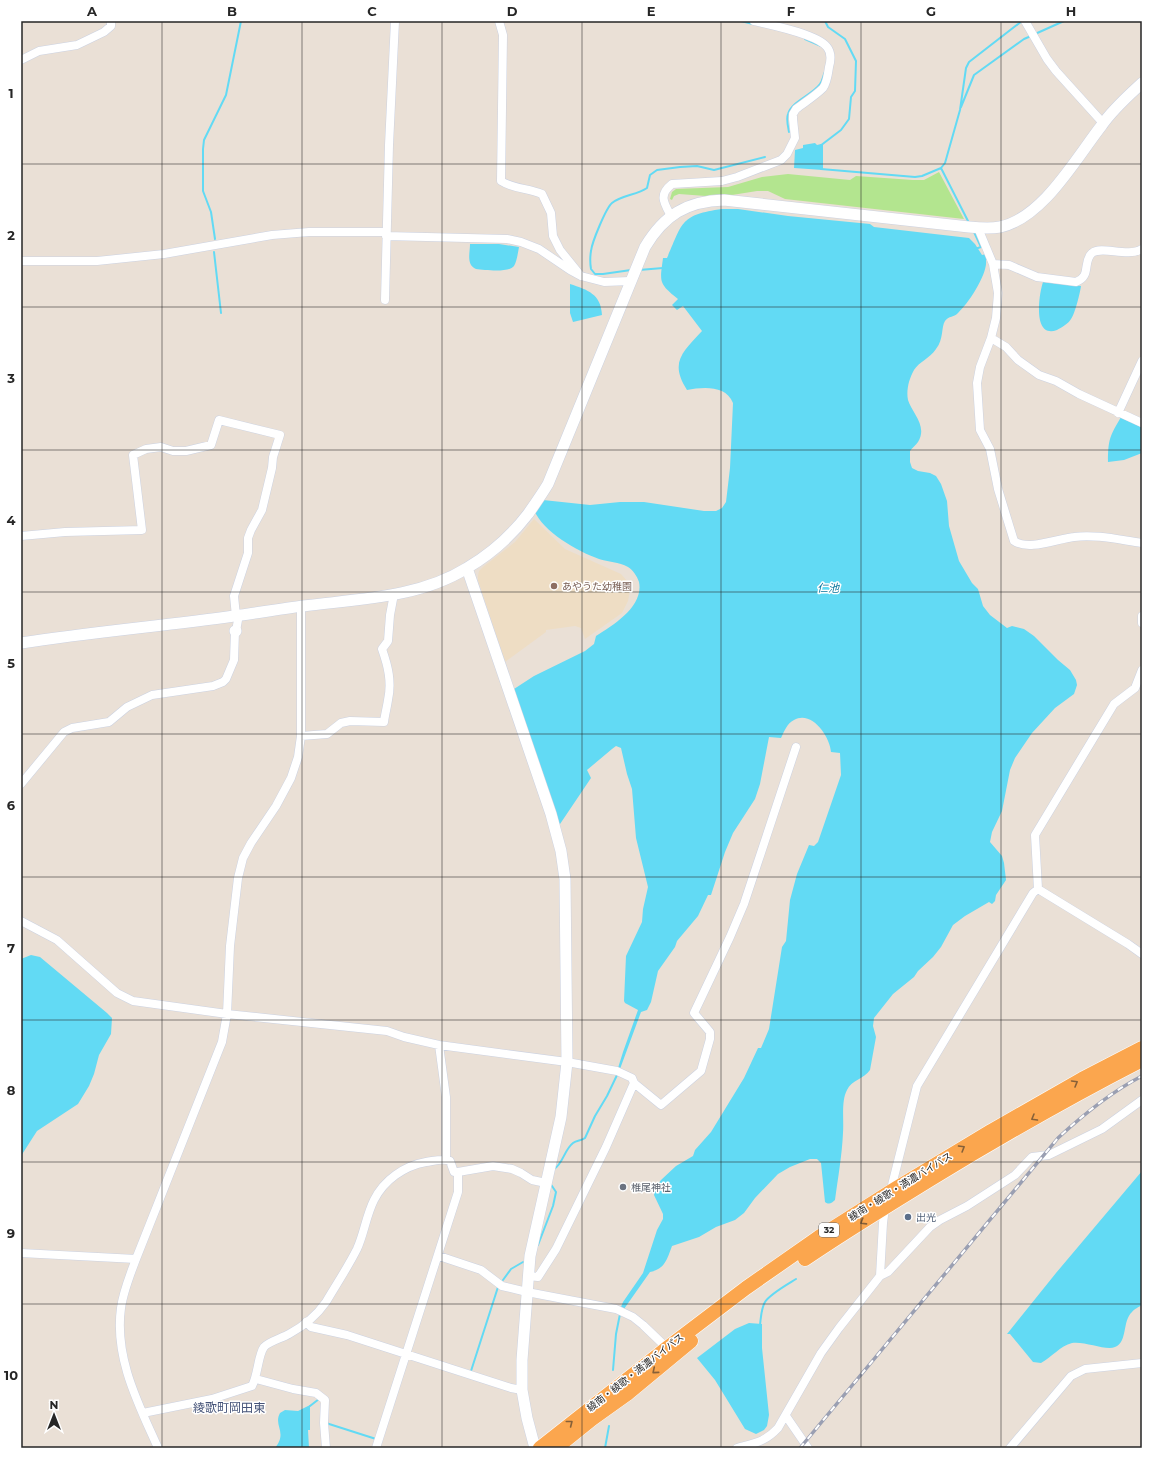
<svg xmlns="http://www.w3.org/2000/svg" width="1163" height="1469" font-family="Montserrat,'Noto Sans JP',sans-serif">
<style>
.education{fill:#eeddc4}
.green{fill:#b3e58f}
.water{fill:#62daf4}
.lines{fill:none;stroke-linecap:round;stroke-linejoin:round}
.stream{stroke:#62daf4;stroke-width:2}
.minor-casing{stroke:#ccd2e1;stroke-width:9}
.tertiary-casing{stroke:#ccd2e1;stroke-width:12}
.trunk-casing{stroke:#fff;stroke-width:15}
.minor{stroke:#fff;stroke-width:8}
.tertiary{stroke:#fff;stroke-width:11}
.trunk{stroke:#fba64e;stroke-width:14}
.rail-casing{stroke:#9a9fb2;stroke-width:3.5}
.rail{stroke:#fff;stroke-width:2;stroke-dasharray:6;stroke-linecap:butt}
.oneway{stroke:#866038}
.grid{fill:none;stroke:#262626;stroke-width:1;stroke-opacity:0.55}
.education-dot{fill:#8d6e63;stroke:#fff;stroke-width:1.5}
.worship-dot{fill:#6b7280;stroke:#fff;stroke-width:1.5}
.service-dot{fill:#5c6f8a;stroke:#fff;stroke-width:1.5}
.labels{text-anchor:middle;stroke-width:3;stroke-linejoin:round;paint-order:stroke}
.shield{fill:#fff;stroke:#676767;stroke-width:1}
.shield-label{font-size:9px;font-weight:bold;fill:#262626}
.education-label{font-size:10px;fill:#785e54;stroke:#fff;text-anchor:start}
.street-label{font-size:10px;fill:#262626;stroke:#fff}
.worship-label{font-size:10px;fill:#5b616d;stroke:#fff;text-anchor:start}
.service-label{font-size:10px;fill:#4e5e75;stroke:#fff;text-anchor:start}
.water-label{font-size:11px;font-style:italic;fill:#06749b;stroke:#fff}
.quarter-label{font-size:12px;fill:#455378;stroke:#fff}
.neatline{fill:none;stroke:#262626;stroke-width:1.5}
.grid-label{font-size:13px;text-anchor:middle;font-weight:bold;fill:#262626}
</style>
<rect width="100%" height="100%" fill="#eae0d6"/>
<path class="education" d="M534,519L565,549L621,574L628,582L630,590L628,601L622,613L585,639L581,628L575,626L546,630V632L505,662L478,580V576L479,571L483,567L515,542Z"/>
<path class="green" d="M939,172L964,219L785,199L768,191H757L732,195L706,196L679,194L674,196L672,200L670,199L672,192L676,189L728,187L762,177L788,174L850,180L856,176L913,180H924Z"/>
<path class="water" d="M815,143L817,145L821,144L823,145V170L794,168L795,150L803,148V145Z
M722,209H738L788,216L870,224L874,227L969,238L975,244L982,255L986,254L989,259L986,260C988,274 968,304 958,313C955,317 948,316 945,321C941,327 944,339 936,349C930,358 919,362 914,370C909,379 906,390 908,400C912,413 928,426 918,442C916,445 912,448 910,451V462L912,468L918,471L930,473L936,476L941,484L947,501L949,526L959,561L972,583L978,589L983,606L990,615L1007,628L1012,626L1024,629L1034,636L1058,660L1070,670L1076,680L1077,685L1074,694L1055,708L1032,733L1015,758L1010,770L1002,811L992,832L990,842L1002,856L1004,863L1006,880L996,895L995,901L992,904L989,902L965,916L953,925L941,947L933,957L918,971L914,977L893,994L874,1018L873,1026L876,1037L870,1070C864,1079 851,1080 847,1090C841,1101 844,1120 843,1133C842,1155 838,1178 835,1200C832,1203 829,1205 825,1202L821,1163L817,1159H810L790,1167L778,1174L755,1198L744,1213L735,1220L716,1227L699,1237L672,1246C667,1259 665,1269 650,1272L624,1309L621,1307L623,1302L643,1273L657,1230L663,1219V1214L654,1195L655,1189L661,1180L676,1166L693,1156L695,1150L711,1132L744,1078L758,1048H761L769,1029L782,947L786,941L790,900L797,874L809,845L814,846L818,842L841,775L840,753L831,752C830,737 812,710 794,720C787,723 784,732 781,738L769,737L760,784L755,799L733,833L725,852L711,895H708L698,916L677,941L675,947L658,971L651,1002L647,1010L641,1012L620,1069L618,1068L623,1052L638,1010L625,1003L624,1001L626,956L642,922L643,909L648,887L636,838L632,789L627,774L621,748L616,746L612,749L587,770L591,778L558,827L514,689L534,676L585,651L594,644L596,636C614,625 644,606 639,582C637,576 633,570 628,567C619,562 608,562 599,559C577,551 543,532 534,510L543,500L590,505L620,502H644L704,511H716L722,508L726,502L730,468L733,403C726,385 703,387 687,390C669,362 683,352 702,331L683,306L677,310L672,305L678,299C658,283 660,282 663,258H667C683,222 680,215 722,209Z
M470,244H499L519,247C518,252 517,261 514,266C509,273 485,270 476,269C466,265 470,253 470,244Z
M1043,282L1081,286C1080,293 1075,314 1071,319C1069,323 1061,328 1057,330C1032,339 1039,294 1043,282Z
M570,284C588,290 601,294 602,315L573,322L570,313Z
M1121,417L1142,427V453L1124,460L1108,462C1108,439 1110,436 1121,417Z
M31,955L40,957L107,1013L112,1018L111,1034L99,1055L94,1074L89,1086L78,1104L37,1131L21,1156V959Z
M1142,1171V1305C1139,1307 1134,1309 1132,1312C1122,1321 1128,1342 1115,1347C1106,1351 1085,1341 1072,1343C1060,1346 1052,1357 1041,1363L1033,1362L1010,1334H1007L1056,1273Z
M749,1323L762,1324V1348L769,1415L767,1426L764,1430L756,1434L745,1429L715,1380L697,1358L735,1329Z
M310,1405V1430H308L309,1448H275C288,1432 273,1426 280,1413L285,1410L298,1411Z"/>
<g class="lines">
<path class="stream" d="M741,21L753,24
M774,21H782
M1035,34L1064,21
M805,39L821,46
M961,107L974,75L1024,39L1031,36
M789,132C788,127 786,119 788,114C792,101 812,95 820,84C823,80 823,76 825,72
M820,146L841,130L849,119L851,97L855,91L856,61L845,39L828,27L825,21
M821,169L915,177L922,176L941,168
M969,223L941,168L945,163L960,110L966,68L969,62L1022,21
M974,232L981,247L975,249
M215,239L211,212L203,191V149L204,140L226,95L241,21
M214,252L221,313
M631,270L603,274H595L591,269C590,263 590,257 591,251C592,242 606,208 612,203C622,195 637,195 647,188L650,175L657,170L680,167L697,166L714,170L765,157
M639,270L663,268
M554,1169C563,1164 564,1150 573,1143C577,1140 581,1141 585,1138L595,1116L607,1096L618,1073
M538,1245L553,1206L556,1192L550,1183
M503,1280L511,1269L523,1262
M760,1325C761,1317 761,1309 765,1302C770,1294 788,1284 796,1279
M613,1370L616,1334L620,1314
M471,1371L498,1287
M310,1406L319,1399
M326,1423L376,1439V1438
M605,1448L609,1426"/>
<g class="minor-casing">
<path id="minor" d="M499,21L503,35L501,181C513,189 529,188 542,194L551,213L553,236L560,250L581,276
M1025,21L1047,59L1056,71L1103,123
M21,60L39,51L77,45L104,32L111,26V21
M671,216C664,203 658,195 672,184L722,181L737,177L781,160L787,154L795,138L793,119V114L796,109C805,102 815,96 823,88C827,83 828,74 829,67C831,60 832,53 827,47C817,34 771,25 754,21
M978,228L993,264L998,293L996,318L991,338L980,367L977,383L980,430L990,449L998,489L1014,541C1029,551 1056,539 1074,537C1096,534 1120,540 1142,543
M386,236L507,239L521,242L539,249L570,270L581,276L604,282L630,281
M21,261H97L164,254L272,235L309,232H386
M993,264L1009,265L1037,277L1076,282C1092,276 1082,262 1092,253C1102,245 1127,258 1142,249
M385,300L389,145L395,21
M991,338L1006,347L1018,360L1039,375L1056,381L1079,394L1142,423
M1118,413L1142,361
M21,536L65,532L142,530L133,455L146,449L161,447L173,451H186L211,445L219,420L280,435L273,457L272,468L262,510L251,530L248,538V553L234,596L236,616L238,620L236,631
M1142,616V623
M301,736L327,734L341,723L350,721L384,722C385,714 387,707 388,700C392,682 388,666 382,649L388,641L390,615L394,594
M21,784L64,732L72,728L109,722L127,707L152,695L213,686L223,682L226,679L234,660L235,631
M1038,889L1035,835L1114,704L1135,688L1142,670
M1038,889L1128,944L1142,954
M21,921L57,940L117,993L133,1001L227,1014L387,1031L404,1037L439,1045L567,1062L617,1071L632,1078L634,1083L661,1105L701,1071L710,1039V1032L694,1013L730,937L744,904L796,747
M439,1045L446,1097V1159
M458,1172L493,1166L512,1169L521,1173L532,1180L546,1183
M890,1193L917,1086L1033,893L1038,889
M21,1253L136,1259
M439,1256L481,1270L502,1286L527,1292L616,1309L633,1317L643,1325L667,1348
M528,1276L538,1277L556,1249L606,1147L634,1083
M880,1276L883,1223L885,1208
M306,1322L311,1327L347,1335L511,1388L522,1390
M256,1379L293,1389L316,1393L325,1400L324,1423L326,1448
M143,1413L212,1399L252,1386C258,1375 258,1355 264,1347C268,1342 282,1338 289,1334C302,1327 317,1315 326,1302C336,1285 348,1267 357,1249C364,1234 366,1216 374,1200C384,1180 404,1166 426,1162C434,1161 443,1158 450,1161L454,1172H458V1192L376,1448
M786,1416L808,1448
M158,1448C139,1405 114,1358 121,1308C123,1292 130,1275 136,1259L222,1042L227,1014L230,946L238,878L243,858L251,843L276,806L291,778L298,757L301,736V606
M737,1448C755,1443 765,1442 778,1428L821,1353L839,1328L880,1276L888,1272L930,1227L940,1220L967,1206L1015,1175L1032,1157L1049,1155L1102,1129L1142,1100
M1010,1448L1071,1376L1085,1369L1142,1363"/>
</g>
<g class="tertiary-casing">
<path id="tertiary" d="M467,568L551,814L561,851L565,879L567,1062L561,1117L530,1256L522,1360V1390L527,1418L535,1448
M235,631H236
M21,643C92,632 163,626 234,616C257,613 280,609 303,606C358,599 419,598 467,568C489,555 512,535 528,514C535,504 542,494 548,484L645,247C664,215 687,201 724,200L969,227C979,228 990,229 1000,227C1043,218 1076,158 1102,125C1113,109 1128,96 1142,83"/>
</g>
<g class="trunk-casing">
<path id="trunk" d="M805,1259C846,1231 889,1205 931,1179C1000,1137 1070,1097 1142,1060
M540,1448L667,1348L746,1288L819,1237L890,1192L991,1131L1082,1079L1142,1048
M556,1448L592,1419L627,1394L691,1341"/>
</g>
<use href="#minor" class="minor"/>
<use href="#tertiary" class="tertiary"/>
<use href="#trunk" class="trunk"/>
<g class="rail-casing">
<path id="rail" d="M800,1448L1058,1138C1084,1114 1111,1092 1142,1076"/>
</g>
<use href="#rail" class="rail"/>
</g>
<defs><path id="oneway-chevron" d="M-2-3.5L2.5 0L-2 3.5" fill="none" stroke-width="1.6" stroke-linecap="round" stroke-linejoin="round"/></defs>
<g class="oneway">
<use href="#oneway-chevron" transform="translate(1075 1083) rotate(-30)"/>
<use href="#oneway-chevron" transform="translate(1034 1118) rotate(150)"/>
<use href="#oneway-chevron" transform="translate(962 1148) rotate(-31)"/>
<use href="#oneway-chevron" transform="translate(863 1222) rotate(148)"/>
<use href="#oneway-chevron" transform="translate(655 1371) rotate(140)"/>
<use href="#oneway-chevron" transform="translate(570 1423) rotate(-38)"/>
</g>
<path class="grid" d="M162,21V1448M302,21V1448M442,21V1448M582,21V1448M721,21V1448M861,21V1448M1001,21V1448M21,164H1142M21,307H1142M21,450H1142M21,592H1142M21,734H1142M21,877H1142M21,1020H1142M21,1162H1142M21,1304H1142"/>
<circle class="education-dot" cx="554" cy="586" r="4"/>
<circle class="worship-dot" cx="623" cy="1187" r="4"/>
<circle class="service-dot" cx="908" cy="1217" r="4"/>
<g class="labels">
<rect class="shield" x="819" y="1223" width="20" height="14" rx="3"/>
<g class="shield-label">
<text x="829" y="1233">32</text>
</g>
<g class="education-label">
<text x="562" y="590">あやうた幼稚園</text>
</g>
<g class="street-label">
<text transform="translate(900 1186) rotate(-32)" y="4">綾南・綾歌・満濃バイパス</text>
<text transform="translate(635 1372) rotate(-38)" y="4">綾南・綾歌・満濃バイパス</text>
</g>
<g class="worship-label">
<text x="631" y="1191">椎尾神社</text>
</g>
<g class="service-label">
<text x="916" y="1221">出光</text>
</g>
<g class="water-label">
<text x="828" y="592">仁池</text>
</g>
<g class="quarter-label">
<text x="229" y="1412">綾歌町岡田東</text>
</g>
</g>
<rect width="1163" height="1469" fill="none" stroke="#ffffff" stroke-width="44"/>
<g transform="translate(54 1415)" stroke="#ffffff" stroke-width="3" paint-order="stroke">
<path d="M0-3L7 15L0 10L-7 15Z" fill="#262626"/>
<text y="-6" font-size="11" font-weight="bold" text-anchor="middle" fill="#262626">N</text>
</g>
<rect x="22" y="22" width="1119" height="1425" class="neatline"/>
<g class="grid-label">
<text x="92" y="16">A</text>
<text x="232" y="16">B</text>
<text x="372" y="16">C</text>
<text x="512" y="16">D</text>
<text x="651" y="16">E</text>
<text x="791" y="16">F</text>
<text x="931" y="16">G</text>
<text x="1071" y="16">H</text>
<text x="11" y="98">1</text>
<text x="11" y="240">2</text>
<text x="11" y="383">3</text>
<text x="11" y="525">4</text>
<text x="11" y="668">5</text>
<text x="11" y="810">6</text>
<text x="11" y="953">7</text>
<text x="11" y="1095">8</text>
<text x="11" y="1238">9</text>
<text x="11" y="1380">10</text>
</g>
</svg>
